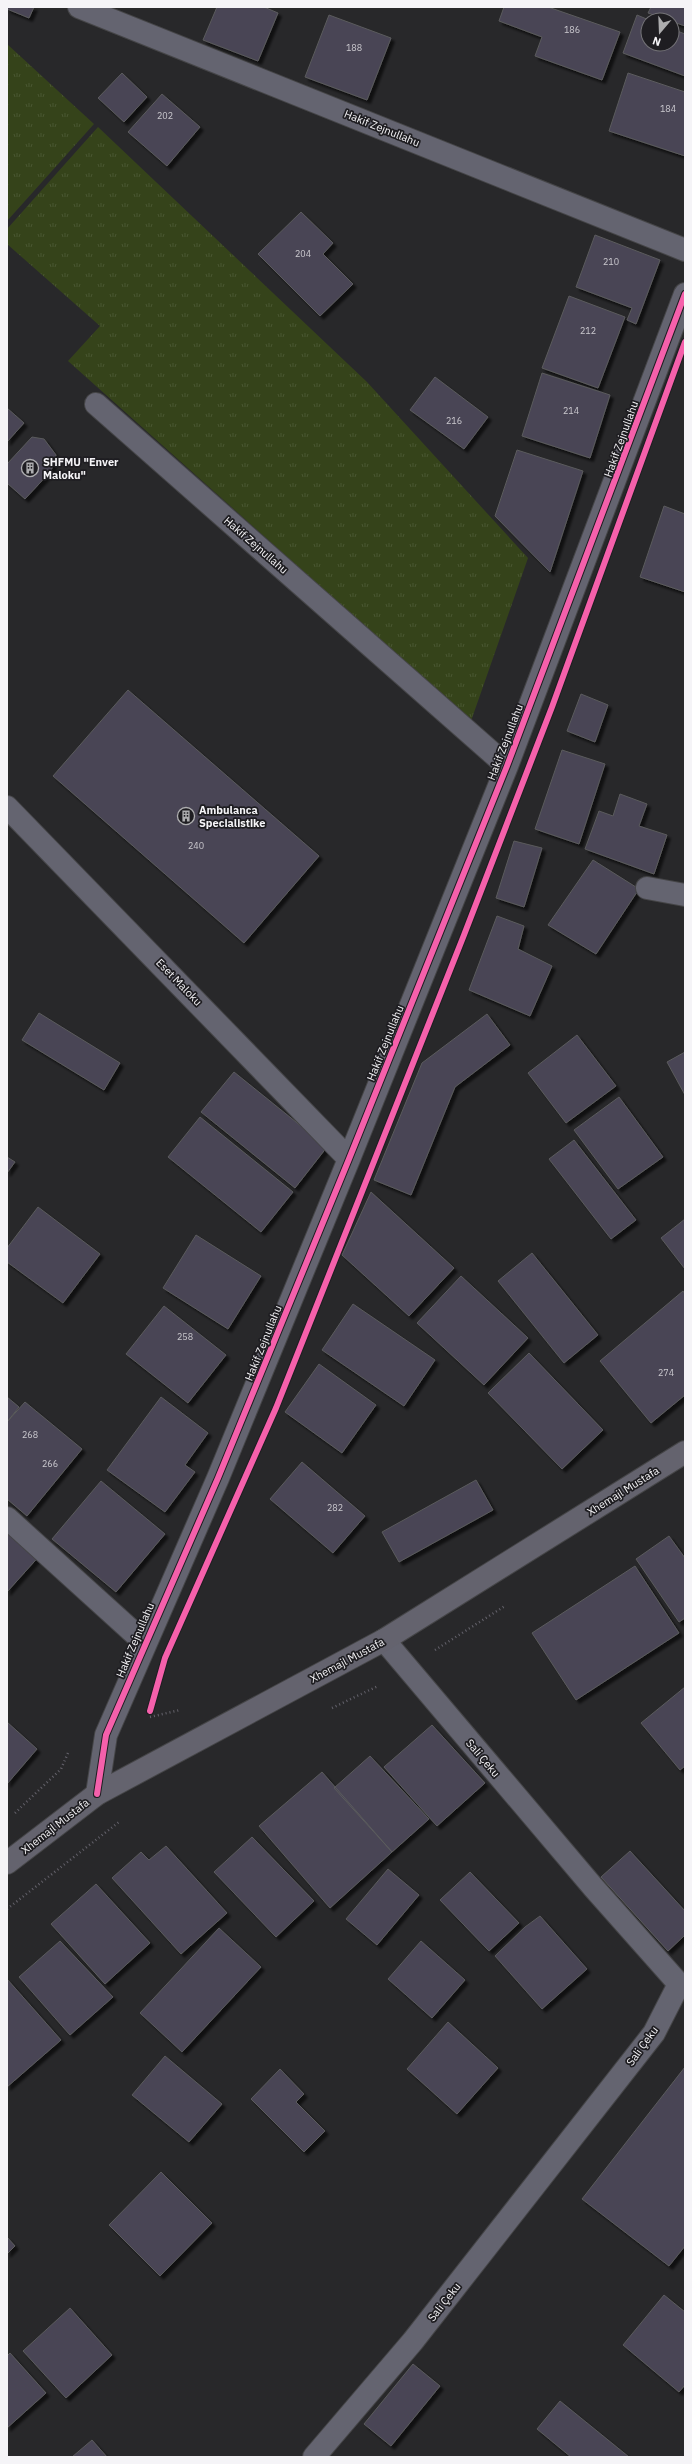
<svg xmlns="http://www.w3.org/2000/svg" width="692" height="2464" font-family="'IBM Plex Sans',sans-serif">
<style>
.grass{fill:url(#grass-tufts)}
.building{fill:#484554;stroke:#5b5b5d;filter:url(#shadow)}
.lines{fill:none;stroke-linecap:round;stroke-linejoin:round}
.minor-casing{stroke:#454547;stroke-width:24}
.major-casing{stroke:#454547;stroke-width:24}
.path{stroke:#64626b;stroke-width:2.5;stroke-dasharray:1 3;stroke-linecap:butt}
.minor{stroke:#646470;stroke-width:22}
.major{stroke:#64636e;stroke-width:22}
.cycleway-casing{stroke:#1e1d21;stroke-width:8}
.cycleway{stroke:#f560ab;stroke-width:6}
.labels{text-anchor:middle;stroke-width:3.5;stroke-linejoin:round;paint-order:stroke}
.number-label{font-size:9px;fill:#cac8ce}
.street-label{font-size:11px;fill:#f5f4f7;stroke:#1e1d21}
.poi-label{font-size:11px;font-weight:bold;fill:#f5f4f7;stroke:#1e1d21;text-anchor:start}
</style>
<defs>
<pattern id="grass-tufts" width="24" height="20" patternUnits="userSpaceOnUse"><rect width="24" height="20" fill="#35431a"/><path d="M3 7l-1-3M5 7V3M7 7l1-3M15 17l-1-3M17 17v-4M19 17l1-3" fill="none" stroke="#495631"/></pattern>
<filter id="shadow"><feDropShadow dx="3.5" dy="3.5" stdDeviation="1" flood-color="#0009"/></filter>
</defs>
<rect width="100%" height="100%" fill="#28282a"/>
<path class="grass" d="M7,44L94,124L7,221Z
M98,127L367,382L528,558L471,721L68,361L100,326L7,244V229Z"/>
<path class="building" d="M7,7H34L29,18L7,9Z
M217,7H264L278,13L258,61L203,40Z
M504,7H548L620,32L602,80L535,56L542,37L499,21Z
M651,7H685V26L648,13Z
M329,15L391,38L367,100L305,77Z
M637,15L649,20L648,44H672V29L685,34V76L623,53Z
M122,73L147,97L124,122L98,98Z
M628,73L685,92V156L609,131Z
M162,94L200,127L167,166L128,132Z
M301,212L333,243L323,254L353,284L320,316L258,254Z
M595,235L660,260L636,324L627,320L632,308L576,287Z
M569,296L625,317L598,388L542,368Z
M542,373L610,395L590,458L522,436Z
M435,377L488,417L464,449L410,410Z
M7,408L24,423L7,442Z
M32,437L44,439L56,455L51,471L25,499L7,483V464Z
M517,450L583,471L550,572L495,516Z
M664,506L685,514V592L640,577Z
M128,690L319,856L244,943L53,776Z
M581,694L608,705L595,742L567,731Z
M562,750L605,764L579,844L535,829Z
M620,794L647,804L639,826L667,835L654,874L585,849L599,811L613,816Z
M514,841L542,848L524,907L496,898Z
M593,860L639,889L596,954L548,925Z
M497,916L524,926L518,949L552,966L530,1016L469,990Z
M39,1013L120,1063L104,1090L22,1040Z
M487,1014L510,1045L455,1087L411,1195L374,1180L422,1063Z
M577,1035L616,1086L566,1123L528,1073Z
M685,1052V1095L667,1062Z
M234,1072L327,1147L295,1188L201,1112Z
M619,1097L663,1157L618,1189L574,1130Z
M200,1117L293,1192L261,1232L168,1157Z
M574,1140L636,1220L611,1239L549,1159Z
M7,1157L15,1162L7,1173Z
M371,1192L454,1268L409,1316L342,1255Z
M38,1207L100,1254L63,1303L7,1262V1248Z
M685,1219V1269L661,1238Z
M196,1235L261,1276L228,1329L163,1288Z
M532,1253L598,1335L564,1363L498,1281Z
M461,1276L528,1338L484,1385L417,1323Z
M683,1291L685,1294V1395L651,1423L600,1361Z
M353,1304L435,1360L404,1406L322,1350Z
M164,1306L226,1355L188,1403L126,1354Z
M529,1353L603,1430L562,1469L488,1393Z
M319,1364L376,1405L342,1453L285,1412Z
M7,1397L19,1407L7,1422Z
M161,1397L208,1433L185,1465L195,1472L165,1512L107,1470Z
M25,1402L82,1449L27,1516L7,1499V1422Z
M302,1462L365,1516L333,1553L270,1499Z
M476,1480L493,1510L399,1562L382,1532Z
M101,1481L165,1534L116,1592L52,1539Z
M7,1522L42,1553L7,1592Z
M669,1536L685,1558V1618L679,1622L636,1559Z
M635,1566L679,1633L576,1700L532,1633Z
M685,1687V1766L680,1770L641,1723Z
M7,1722L37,1749L7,1784Z
M432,1725L485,1783L437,1826L384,1767Z
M370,1756L429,1819L392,1852L334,1788Z
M322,1772L392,1852L330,1908L259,1826Z
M252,1837L314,1901L276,1937L214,1872Z
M166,1846L227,1913L181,1954L112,1878L141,1852L149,1860Z
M630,1851L685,1911V1935L668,1951L601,1877Z
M388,1869L419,1895L377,1945L346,1919Z
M470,1872L519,1923L489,1951L440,1900Z
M96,1884L150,1943L105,1984L51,1924Z
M540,1916L587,1969L542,2009L495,1956L525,1927Z
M219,1928L261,1967L182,2052L140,2013Z
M60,1941L113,1997L70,2035L19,1977Z
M421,1941L465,1980L432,2018L388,1979Z
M7,1979L61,2040L7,2087Z
M448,2022L498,2068L457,2114L407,2069Z
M165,2056L222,2104L189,2142L132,2095Z
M685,2067V2246L669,2266L582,2199Z
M280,2069L304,2094L296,2102L325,2131L304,2152L251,2099Z
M161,2172L212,2223L160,2276L109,2225Z
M7,2237L15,2246L7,2254Z
M664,2295L685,2312V2385L679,2392L623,2345Z
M70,2308L112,2355L66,2398L23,2351Z
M10,2353L46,2393L7,2428V2356Z
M413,2364L440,2386L391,2446L364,2424Z
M560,2401L629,2457H571L537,2429Z
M92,2440L107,2457H72Z"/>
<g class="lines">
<g class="minor-casing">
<path id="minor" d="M79,7L685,250
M96,404L507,766
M7,807L349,1159
M647,888L685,895
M7,1518L145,1643
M97,1794L106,1735L218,1478L349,1159L507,766L685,294
M314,2457L413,2341L654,2033L679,1984L593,1887L384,1640"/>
</g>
<g class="major-casing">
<path id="major" d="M7,1863L97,1794L384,1640L685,1452"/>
</g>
<path class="path" d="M435,1650L505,1606
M332,1708L378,1686
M150,1717L180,1710
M15,1813L61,1769L68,1753
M7,1909L119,1822"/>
<use href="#minor" class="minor"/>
<use href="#major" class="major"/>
<g class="cycleway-casing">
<path id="cycleway" d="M150,1711L165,1658L276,1408L464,935L552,707L685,342
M97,1794L106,1735L218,1478L349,1159L507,766L685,294"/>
</g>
<use href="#cycleway" class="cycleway"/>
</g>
<defs>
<g id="building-ring" transform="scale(0.9)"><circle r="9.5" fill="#1e1d21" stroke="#adadaf" stroke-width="1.5"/><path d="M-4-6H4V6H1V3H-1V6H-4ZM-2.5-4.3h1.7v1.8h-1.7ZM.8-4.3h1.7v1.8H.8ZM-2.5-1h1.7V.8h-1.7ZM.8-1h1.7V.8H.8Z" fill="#adadaf"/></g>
</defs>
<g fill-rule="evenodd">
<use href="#building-ring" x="30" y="468"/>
<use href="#building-ring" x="186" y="816"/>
</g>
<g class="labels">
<g class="number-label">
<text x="572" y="33">186</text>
<text x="354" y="51">188</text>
<text x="668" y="112">184</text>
<text x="165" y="119">202</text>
<text x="303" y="257">204</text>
<text x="611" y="265">210</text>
<text x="588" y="334">212</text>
<text x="571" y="414">214</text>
<text x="454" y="424">216</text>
<text x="196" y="849">240</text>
<text x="185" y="1340">258</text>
<text x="666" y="1376">274</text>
<text x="30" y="1438">268</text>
<text x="50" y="1467">266</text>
<text x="335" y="1511">282</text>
</g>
<g class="street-label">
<text transform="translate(382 128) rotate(22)" y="4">Hakif Zejnullahu</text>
<text transform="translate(621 439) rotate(-70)" y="4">Hakif Zejnullahu</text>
<text transform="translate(256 545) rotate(41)" y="4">Hakif Zejnullahu</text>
<text transform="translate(505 742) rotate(-69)" y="4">Hakif Zejnullahu</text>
<text transform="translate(179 982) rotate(46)" y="4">Eset Maloku</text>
<text transform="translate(385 1043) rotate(-68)" y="4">Hakif Zejnullahu</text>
<text transform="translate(263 1343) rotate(-68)" y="4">Hakif Zejnullahu</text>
<text transform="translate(623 1491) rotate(-32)" y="4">Xhemajl Mustafa</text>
<text transform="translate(135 1640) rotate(-67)" y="4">Hakif Zejnullahu</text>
<text transform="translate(347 1660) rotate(-28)" y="4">Xhemajl Mustafa</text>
<text transform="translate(483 1758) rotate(50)" y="4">Sali Çeku</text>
<text transform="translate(55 1826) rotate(-38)" y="4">Xhemajl Mustafa</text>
<text transform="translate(642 2046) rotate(-54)" y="4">Sali Çeku</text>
<text transform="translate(444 2302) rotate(-52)" y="4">Sali Çeku</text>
</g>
<g class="poi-label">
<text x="43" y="466">SHFMU "Enver<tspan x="43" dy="13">Maloku"</tspan></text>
<text x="199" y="814">Ambulanca<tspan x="199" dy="13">Specialistike</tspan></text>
</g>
</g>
<rect width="692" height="2464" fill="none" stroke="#f5f4f7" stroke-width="16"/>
<g transform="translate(660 32) rotate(199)"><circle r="19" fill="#1e1d21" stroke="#747377"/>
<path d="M0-3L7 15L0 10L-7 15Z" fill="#adadaf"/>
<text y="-6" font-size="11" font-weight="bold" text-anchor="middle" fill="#f5f4f7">N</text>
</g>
</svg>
